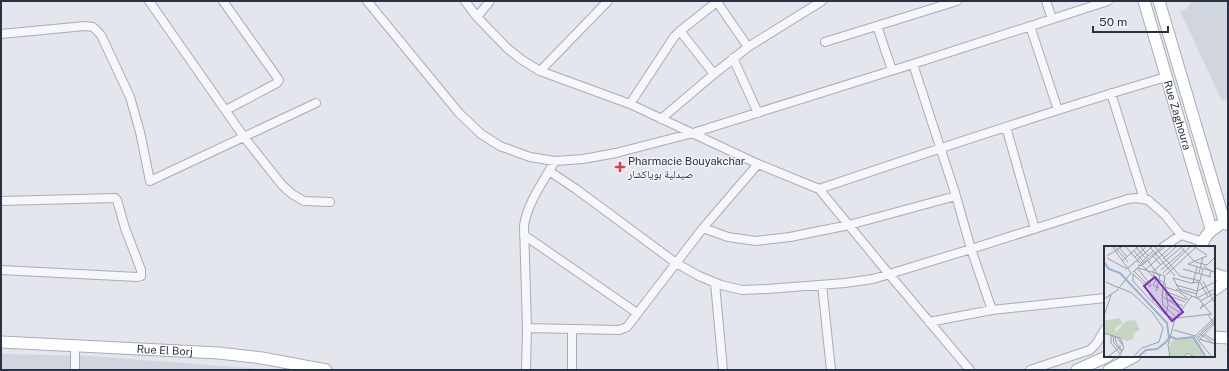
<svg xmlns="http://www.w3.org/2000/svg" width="1229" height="371" font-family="'Public Sans','Noto Naskh Arabic',sans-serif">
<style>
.built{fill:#d0d5de}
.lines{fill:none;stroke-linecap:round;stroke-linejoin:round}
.street-casing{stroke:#a7acb7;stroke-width:10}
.secondary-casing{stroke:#a7acb7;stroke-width:13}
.street{stroke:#f6f7fa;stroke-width:8}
.secondary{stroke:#fff;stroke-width:11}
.poi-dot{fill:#d84052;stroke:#f3f5f9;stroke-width:1.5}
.labels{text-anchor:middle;stroke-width:3;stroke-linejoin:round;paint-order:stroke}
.street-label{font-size:11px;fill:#293245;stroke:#f3f5f9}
.poi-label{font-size:11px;fill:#293245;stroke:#f3f5f9;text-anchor:start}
.inset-river{fill:none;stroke:#9bb2ce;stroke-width:2}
.inset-road{fill:none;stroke:#999ea9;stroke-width:1}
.view{fill:#7b2cbf;fill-opacity:0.15;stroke:#7b2cbf;stroke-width:2}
.inset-edge{fill:none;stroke:#293245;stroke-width:2}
</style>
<rect width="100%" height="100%" fill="#e3e6ec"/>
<path class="built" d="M1193,1H1228V99L1222,101L1180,11L1186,9Z
M1,354L89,356L276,370H1Z"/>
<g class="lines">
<g class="street-casing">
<path id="street" d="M149,1L244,137L282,185L292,194L304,201L330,202
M223,1L279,80L277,83L226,110
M367,1L459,113L481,134L500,146L530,157L555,161L583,159L616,153L693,133L913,64L1108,1
M465,1L477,17L508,49L522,60L540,71L630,104L758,164L819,189L889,274L970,370
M1046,1L1052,19
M717,2L748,47
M477,17L490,1
M877,26L892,70
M1030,26L1058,110
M680,31L714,74
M1,34L85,26L93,27L101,35L130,97L140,132L150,181L316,103
M825,42L957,1
M733,58L758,113
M913,64L956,196L971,249L992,310
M540,71L608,1
M1111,93L1144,199
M630,104L674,37L680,31L718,1
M661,119L714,74L748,47L822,1
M1006,127L1035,229
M549,171L576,189L676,263L699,276L721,285L742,290L767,289L845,283L873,279L971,249L1128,199L1136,198L1148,200L1165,215L1181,235L1203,242
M819,189C934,150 1050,111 1166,77
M1,201L115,198L117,200L125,228L141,270V276L137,277L1,270
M703,228L728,237L756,241L790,237L849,225L956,196
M524,235L637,313
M1163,247L1181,235
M715,283L723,370
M822,285L831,370
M929,322L992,310L1105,298
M527,328L619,330L627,327L703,228L758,164
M572,329V370
M75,345V370
M526,370L527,328L524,225C528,202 543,182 555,161
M1030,370L1090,350L1096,344L1105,329"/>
</g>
<g class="secondary-casing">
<g id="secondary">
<path id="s1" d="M1144,1L1211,229"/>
<path d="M1159,1L1225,224"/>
<path d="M1202,247C1203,237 1209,231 1218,226"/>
<path d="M1214,274L1223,277H1228"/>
<path d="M1214,290L1228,280"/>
<path d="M1214,337L1228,338"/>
<path id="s2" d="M1,342L219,353L262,358L326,370"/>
<path d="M1077,370L1108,356"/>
<path d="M1109,370L1135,356"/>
</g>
</g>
<use href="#street" class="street"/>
<use href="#secondary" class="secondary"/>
</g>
<path class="poi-dot" d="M618 161h4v4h4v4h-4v4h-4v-4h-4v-4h4z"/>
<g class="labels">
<g class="street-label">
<text dy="4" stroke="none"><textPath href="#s1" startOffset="119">Rue Zaghoura</textPath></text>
<text dy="4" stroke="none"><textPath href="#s2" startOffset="164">Rue El Borj</textPath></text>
</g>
<g class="poi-label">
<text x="628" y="165">Pharmacie Bouyakchar<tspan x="628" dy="13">صيدلية بوياكشار</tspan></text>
</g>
</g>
<g transform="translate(1104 246)">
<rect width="111" height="111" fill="#e3e6ec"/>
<path d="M83,91H89L96,98L100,111H91L83,106L80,111H67L65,105L67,95Z" fill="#c7d6c3"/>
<path d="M15,72L19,77L12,81L11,87L22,75L31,74L36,84L30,87L29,93L23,95L0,87V75Z" fill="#c7d6c3"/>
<path class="inset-river" d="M0,16L5,23L16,27L63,77L65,92L62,96L53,103L42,104L34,111M65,90L72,93L89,91L102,111"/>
<path class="inset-road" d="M8,0L27,27M10,0L24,16M14,0L23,11M21,0L36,17M31,0L42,13M36,0L44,10M45,0L71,30M50,0L76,30L96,35M76,0L91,16L103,19L110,12M89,0L103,9M30,5L39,15M3,10L19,0M49,10L57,19M31,11L43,0M46,11L59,0M3,12L23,23M59,13L73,0M33,14L49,0M18,15L35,0M44,15L55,30M84,18L111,26M84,18L103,10M34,20L49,5M37,20L62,0M39,20L52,34L49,39L55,42M100,20L107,25L105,31M24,22L32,15L36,16M33,22L47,39L46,41M34,22L61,30M79,23L107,31M41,24L68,0M57,24L80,4M30,25L46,41M29,26L45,12M48,26L79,0M29,27V35L49,57M51,27L49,29L52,32L61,37L64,59L62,68M59,27L87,0M95,27L99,11M29,28L40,38L50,56M62,29L91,2M61,30L58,50L77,63M69,32L76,45L95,53L107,68M69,32L87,37L96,36M96,35L99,23M99,35L110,56M2,36L15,42M96,36L104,51M89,37L93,21M72,39L93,45L111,36M61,41L73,45M15,42L27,27M16,42L28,47L49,67L59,82L55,96L38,102L29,111M72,43L84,53M75,43L93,48M52,45L56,29M61,45L83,54M61,48L81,56M58,51L59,59L72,71M92,51L95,36M93,52L111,43M0,53L15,43M62,53L79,60M96,55L111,47M50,57L62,69L71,73M99,58L96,63L111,51M64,59L75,66M104,69L111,79M0,70L7,49M72,71L88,50M73,72L108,68M70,84L91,90M0,87L16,92L19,99M100,88L111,95M7,89V97L16,108M98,89L109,97M9,90L10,97L18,106M11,90L12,96L18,105M91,90L111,71M91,90L108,111M13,91L20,101L15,111M93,91L110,74M94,92L111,75M95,93L111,98M96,93L111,77M4,111L17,100M66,111L64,99L71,73M81,111L83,107L91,111"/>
<path class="view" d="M51,31L79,66L68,75L40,40Z"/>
<rect width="111" height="111" class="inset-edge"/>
</g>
<rect width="1229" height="371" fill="none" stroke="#293245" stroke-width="4"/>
<path d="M1093 26v6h75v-6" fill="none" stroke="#293245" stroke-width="2"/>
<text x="1099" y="26" font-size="12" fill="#293245" stroke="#f3f5f9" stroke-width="3" paint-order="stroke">50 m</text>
</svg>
